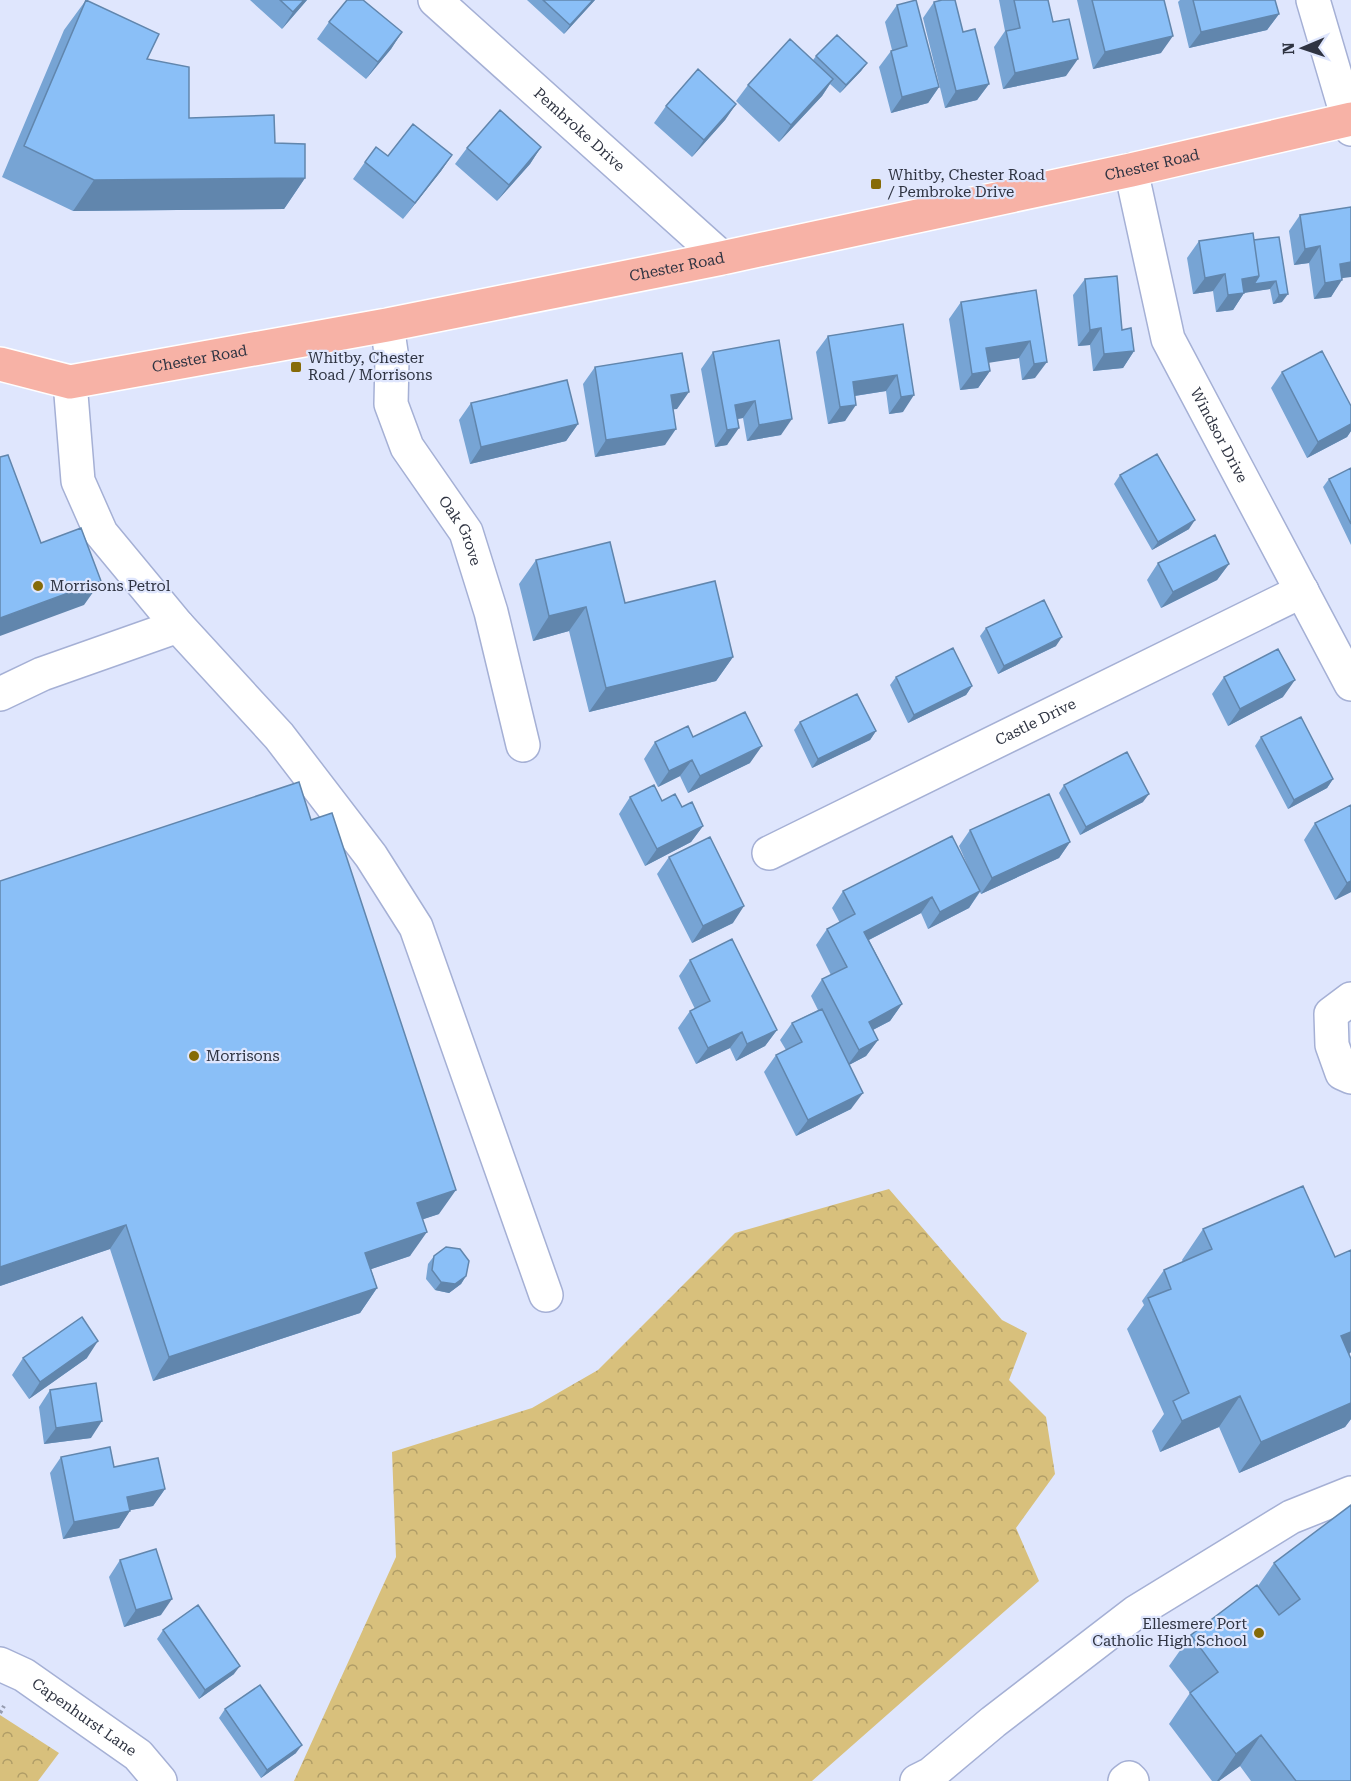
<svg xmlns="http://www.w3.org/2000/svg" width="1351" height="1781" font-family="'Roboto Serif',serif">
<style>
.forest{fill:url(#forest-crowns)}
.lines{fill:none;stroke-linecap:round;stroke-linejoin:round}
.minor-casing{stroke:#a5b0d5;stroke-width:36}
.major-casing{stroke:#fff;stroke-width:36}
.path{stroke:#969caf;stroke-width:4;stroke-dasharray:3 3;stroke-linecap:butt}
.minor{stroke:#fff;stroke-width:33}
.major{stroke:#f7b2a6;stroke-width:33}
.wall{fill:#77a4d4}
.shaded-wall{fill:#6186ad}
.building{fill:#8abff7;stroke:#6186ad;stroke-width:1.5}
.poi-dot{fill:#866b08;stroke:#dfe6fd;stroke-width:2}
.labels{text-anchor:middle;stroke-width:4.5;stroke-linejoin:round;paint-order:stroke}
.street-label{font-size:15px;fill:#2f3442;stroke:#dfe6fd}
.poi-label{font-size:15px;fill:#2f3442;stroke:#dfe6fd;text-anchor:start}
</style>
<defs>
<pattern id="forest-crowns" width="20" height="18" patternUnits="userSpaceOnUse" patternTransform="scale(1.5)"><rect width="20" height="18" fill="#d8c07c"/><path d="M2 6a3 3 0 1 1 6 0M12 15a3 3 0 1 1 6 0" fill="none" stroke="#b09d67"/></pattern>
</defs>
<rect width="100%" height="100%" fill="#dfe6fd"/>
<path class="forest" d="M889,1189L1002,1320L1027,1333L1009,1380L1046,1417L1055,1474L1016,1528L1039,1581L812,1781H294L396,1557L392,1452L532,1408L598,1370L735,1233Z
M0,1715L59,1753L38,1781H0Z"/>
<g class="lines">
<g class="minor-casing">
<g id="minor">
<path id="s1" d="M435,0L722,258"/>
<path d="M1313,0L1351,129"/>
<path id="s2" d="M1131,170L1168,339L1351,684"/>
<path id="s3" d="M387,325L392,359L391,404L407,447L466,532L491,612L523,745"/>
<path d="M70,382L78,481L101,533L178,626L279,736L371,856L416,927L546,1295"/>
<path d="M0,694L42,674L178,626"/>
<path id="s4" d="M769,853L1302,591"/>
<path d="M1351,999L1331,1014L1332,1045L1342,1073L1351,1077"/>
<path id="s5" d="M0,1664L24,1675L138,1755L160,1781"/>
<path d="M917,1781L931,1774L993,1722L1136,1612L1291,1517L1351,1493"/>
<path d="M1125,1781L1129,1778L1132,1781"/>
</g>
</g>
<g class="major-casing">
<g id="major">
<path id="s6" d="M0,364L70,382L387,325L722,258L1131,170L1351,119"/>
</g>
</g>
<path class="path" d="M0,1713L4,1706"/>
<use href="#minor" class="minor"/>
<use href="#major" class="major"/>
</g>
<path class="wall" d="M86,0L147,59L189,118L275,143L305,178L284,209L73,211L2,177L64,30Z
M250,0H307L282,29Z
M527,0H595L564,34Z
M999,0H1048L1066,76L1003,89L994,47L1005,31Z
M1077,0H1164L1161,53L1093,69Z
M1180,0H1275L1279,14L1267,30L1189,48L1178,2Z
M934,2L963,32L989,84L977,100L945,108L923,18Z
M897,5L939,87L928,103L891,113L879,67L891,51L892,50L885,22Z
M329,22L402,32L391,49L366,79L317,39Z
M816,56L867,63L861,71L840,93L830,84L822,96L779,142L736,101L748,85L813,60Z
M736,104L725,120L692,157L654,123L666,106Z
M541,147L530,164L497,201L455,164L467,148Z
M452,155L441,171L403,219L353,179L365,162L388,156Z
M1300,215L1342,278L1331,297L1314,299L1309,263L1294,265L1289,231Z
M1279,237L1282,302L1273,304L1270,289L1248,292L1244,293L1233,310L1216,312L1213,291L1193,294L1187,258L1199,241L1254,240Z
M1085,279L1122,330L1134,351L1123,368L1093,371L1090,345L1078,346L1073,295Z
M1036,290L1035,378L1022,380L1019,358L988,362L990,371L978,388L960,390L949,319L961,302Z
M903,324V412L889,414L886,391L855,396L845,421L828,424L816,352L828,336Z
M779,340L781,435L747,441L743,418L737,419L727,445L715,447L701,369L713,352Z
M595,367L677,409H673L665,445L595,457L583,384Z
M1282,372L1351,406V431L1347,437L1307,458L1271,388Z
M471,403L578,424L566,441L470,464L459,420Z
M1351,468V545L1323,487L1329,479Z
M1120,475L1189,529L1152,550L1114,484Z
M536,560L625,603L733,657L716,681L589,712L569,631L533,641L519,584Z
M1158,563L1229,564L1217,580L1161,608L1147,580Z
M986,628L1056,646L998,674L980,636Z
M896,677L972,686L966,695L908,723L890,685Z
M1224,677L1283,697L1228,726L1212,694Z
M800,722L876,731L870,740L812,768L794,730Z
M693,737L750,763L688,793L680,776L658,787L644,759L655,742Z
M1261,737L1333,779L1327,788L1288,809L1255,746Z
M1064,785L1143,802L1080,835L1059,793Z
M630,797L662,801L682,807L703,826L691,842L645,866L619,814Z
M1351,805V892L1335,900L1304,840L1315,823Z
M970,830L1070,842L1059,858L981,894L980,892L969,908L928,929L921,913L869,940L902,1004L890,1021L873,1030L878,1040L866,1056L849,1065L851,1109L796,1136L764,1072L776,1055L786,1050L780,1040L792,1023L818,1010L811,996L822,979L831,975L816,945L827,929L840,923L832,908L843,891L969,869L959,846Z
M669,857L733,923L692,943L657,874Z
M0,881L439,1214L423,1219L410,1256L371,1269L377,1288L360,1313L153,1381L110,1249L0,1286Z
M690,960L777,1030L765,1046L736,1061L730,1048L696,1064L678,1028L690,1011L695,1009L679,976Z
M1203,1229L1335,1257L1351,1250V1352L1349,1354L1351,1419L1345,1427L1239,1473L1219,1427L1160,1452L1152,1431L1164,1414L1127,1329L1144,1305L1142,1301L1164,1270L1183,1262L1182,1260Z
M434,1256L466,1276L461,1284L449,1293L435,1290L426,1279L428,1264Z
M23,1358H87L29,1399L12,1375Z
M50,1390L91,1438L44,1444L39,1407Z
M61,1457L114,1467L165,1489L153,1506L130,1510L119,1528L63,1539L50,1473Z
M1351,1505V1781H1251L1240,1766L1219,1781H1212L1169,1724L1190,1693L1169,1666L1191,1635L1258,1586L1274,1563Z
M120,1560L161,1615L124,1627L109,1577Z
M163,1630L234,1674L199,1699L157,1639Z
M225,1709L296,1753L261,1778L219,1718Z"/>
<path class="shaded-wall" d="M304,0H307L282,29L293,12Z
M593,0H595L564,34L570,25Z
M1279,14L1267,30L1189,48L1201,32Z
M402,32L391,49L366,79L378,62Z
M1173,36L1161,53L1093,69L1105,52Z
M1078,59L1066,76L1003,89L1015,73Z
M867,63L861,71L840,93L846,85Z
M833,79L822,96L779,142L791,125Z
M989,84L977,100L945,108L956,91Z
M939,87L928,103L891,113L902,97Z
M736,104L725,120L692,157L704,140Z
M541,147L530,164L497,201L509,185Z
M452,155L441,171L403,219L415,203Z
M305,178L284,209L73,211L94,180Z
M1320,246L1309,263L1294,265L1305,249Z
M1351,262V277L1328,280L1340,264Z
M1225,274L1213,291L1193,294L1205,278Z
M1259,276L1276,281L1270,289L1231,295L1242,279Z
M1342,280L1331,297L1314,299L1325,283Z
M1244,293L1233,310L1216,312L1228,295Z
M1288,294L1282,302L1273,304L1279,295Z
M1101,328L1090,345L1078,346L1090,330Z
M1030,341L1019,358L975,365L986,348Z
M1134,351L1123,368L1093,371L1104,354Z
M1047,362L1035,378L1022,380L1034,364Z
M990,371L978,388L960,390L972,374Z
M897,375L886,391L841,398L853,382Z
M689,392L677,409L660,411L671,395Z
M914,395L903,412L889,414L901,397Z
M755,401L743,418L725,421L735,405Z
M856,405L845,421L828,424L840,407Z
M792,419L781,435L747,441L759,425Z
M578,424L566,441L470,464L481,447Z
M1351,424V431L1347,437L1307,458L1318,442Z
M739,428L727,445L715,447L727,430Z
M676,429L665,445L595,457L606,440Z
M1195,520L1189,529L1152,550L1158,542Z
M1229,564L1217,580L1161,608L1173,592Z
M101,581L84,605L0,636V618Z
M586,607L569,631L533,641L549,616Z
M1062,637L1056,646L998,674L1004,666Z
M733,657L716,681L589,712L606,688Z
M1295,680L1283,697L1228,726L1240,709Z
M972,686L966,695L908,723L914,715Z
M876,731L870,740L812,768L818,759Z
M762,746L750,763L688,793L700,776Z
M692,760L680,776L658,787L669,771Z
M1333,779L1327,788L1288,809L1294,800Z
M1149,794L1143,802L1080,835L1086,827Z
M703,826L691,842L645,866L657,849Z
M1070,842L1059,858L981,894L992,878Z
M1351,881V892L1335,900L1347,883Z
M980,891L969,908L928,929L940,912Z
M932,897L921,913L853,948L864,932Z
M744,906L733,923L692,943L703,926Z
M902,1004L890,1021L857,1038L869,1022Z
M777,1030L765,1046L736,1061L747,1044Z
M742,1032L730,1048L696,1064L708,1048Z
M878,1040L866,1056L847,1066L859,1050Z
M863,1093L851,1109L796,1136L808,1120Z
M456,1190L439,1214L400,1227L417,1203Z
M126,1225L110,1249L0,1286V1267Z
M427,1232L410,1256L348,1277L365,1253Z
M466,1276L461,1284L449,1293L435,1290L441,1282Z
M377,1288L360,1313L153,1381L169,1357Z
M1351,1332V1352L1349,1354L1341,1336Z
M98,1341L87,1358L29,1399L40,1382Z
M1240,1396L1219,1427L1160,1452L1182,1421Z
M1351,1403V1419L1345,1427L1239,1473L1261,1442Z
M102,1421L91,1438L44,1444L56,1428Z
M165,1489L153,1506L115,1513L127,1497Z
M130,1511L119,1528L63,1539L74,1522Z
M172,1599L161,1615L124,1627L136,1610Z
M240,1666L234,1674L199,1699L205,1690Z
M1261,1735L1240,1766L1219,1781H1217L1236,1754Z
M302,1745L296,1753L261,1778L267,1770Z"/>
<path class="building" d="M86,0L159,34L147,59L189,67V118L274,115L275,143L305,144V178L94,180L24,146Z
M280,0H304L293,12Z
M347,0H363L402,32L378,62L329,22Z
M543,0H593L570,25Z
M916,0L939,87L902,97L891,51L907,46L897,5Z
M942,0H955L963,32L975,29L989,84L956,91L934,2Z
M1014,0H1048L1053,22L1069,19L1078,59L1015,73L1006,31L1020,28Z
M1092,0H1164L1173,36L1105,52Z
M1193,0H1275L1279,14L1201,32Z
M837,35L867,63L846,85L816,56Z
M790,39L833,79L791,125L748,85Z
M698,69L736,104L704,140L666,106Z
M500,110L541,147L509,185L467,148Z
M413,124L452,155L415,203L365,162L376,147L388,156Z
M1351,207V262L1340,264L1342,280L1325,283L1320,246L1305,249L1300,215Z
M1253,233L1259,276L1242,279L1244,293L1228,295L1225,274L1205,278L1199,241Z
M1279,237L1288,294L1279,295L1276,281L1254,284L1259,276L1254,240Z
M1117,276L1122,330L1131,328L1134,351L1104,354L1101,328L1090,330L1085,279Z
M1036,290L1047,362L1034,364L1030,341L986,348L990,371L972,374L961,302Z
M903,324L914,395L901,397L897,375L853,382L856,405L840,407L828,336Z
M779,340L792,419L759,425L755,401L735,405L739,428L727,430L713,352Z
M1322,351L1351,406V424L1318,442L1282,372Z
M682,353L689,392L671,395L676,429L606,440L595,367Z
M567,380L578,424L481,447L471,403Z
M1157,454L1195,520L1158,542L1120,475Z
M8,455L41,543L81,528L101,581L0,618V457Z
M1351,468V524L1329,479Z
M1215,535L1229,564L1173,592L1158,563Z
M610,542L625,603L715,581L733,657L606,688L586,607L549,616L536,560Z
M1044,600L1062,637L1004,666L986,628Z
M953,648L972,686L914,715L896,677Z
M1278,649L1295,680L1240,709L1224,677Z
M857,694L876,731L818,759L800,722Z
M745,712L762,746L700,776L692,760L669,771L655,742L688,726L693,737Z
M1301,717L1333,779L1294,800L1261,737Z
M1127,752L1149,794L1086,827L1064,785Z
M299,782L311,820L332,813L456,1190L417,1203L427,1232L365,1253L377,1288L169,1357L126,1225L0,1267V881Z
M654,785L662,801L675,794L682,807L692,802L703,826L657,849L630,797Z
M1049,794L1070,842L992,878L970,830Z
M1351,805V881L1347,883L1315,823Z
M952,836L980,891L940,912L932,897L864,932L902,1004L869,1022L878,1040L859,1050L822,979L847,967L827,929L855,914L843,891Z
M710,837L744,906L703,926L669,857Z
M732,939L777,1030L747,1044L742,1032L708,1048L690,1011L710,1001L690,960Z
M822,1009L863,1093L808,1120L776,1055L802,1042L792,1023Z
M1303,1186L1335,1257L1351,1250V1332L1341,1336L1351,1359V1403L1261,1442L1240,1396L1182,1421L1173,1401L1189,1393L1148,1298L1171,1289L1164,1270L1212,1249L1203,1229Z
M446,1247L460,1249L469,1261L466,1276L455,1284L441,1282L432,1270L434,1256Z
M82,1317L98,1341L40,1382L23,1358Z
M96,1383L102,1421L56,1428L50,1390Z
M110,1447L114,1467L158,1458L165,1489L127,1497L130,1511L74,1522L61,1457Z
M1351,1505V1781H1296L1261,1735L1236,1754L1190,1693L1218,1672L1191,1635L1257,1585L1279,1615L1300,1599L1274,1563Z
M156,1549L172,1599L136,1610L120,1560Z
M198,1605L240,1666L205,1690L163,1630Z
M260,1685L302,1745L267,1770L225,1709Z"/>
<g class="poi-dot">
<rect x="870" y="178" width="12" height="12" rx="3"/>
<rect x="290" y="361" width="12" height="12" rx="3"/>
<circle cx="38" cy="586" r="6"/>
<circle cx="194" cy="1056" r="6"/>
<circle cx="1259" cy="1633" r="6"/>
</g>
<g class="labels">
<g class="street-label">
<text dy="5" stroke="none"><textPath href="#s1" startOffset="194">Pembroke Drive</textPath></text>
<text dy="5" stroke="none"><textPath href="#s6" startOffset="1176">Chester Road</textPath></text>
<text dy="5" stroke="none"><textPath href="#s6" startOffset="690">Chester Road</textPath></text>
<text dy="5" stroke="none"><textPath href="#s6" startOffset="204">Chester Road</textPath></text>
<text dy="5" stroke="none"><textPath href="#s2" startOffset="282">Windsor Drive</textPath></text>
<text dy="5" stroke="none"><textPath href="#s3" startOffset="225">Oak Grove</textPath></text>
<text dy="5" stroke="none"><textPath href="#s4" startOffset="297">Castle Drive</textPath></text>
<text dy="5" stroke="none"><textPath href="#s5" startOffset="100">Capenhurst Lane</textPath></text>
</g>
<g class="poi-label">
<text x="888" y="180">Whitby, Chester Road<tspan x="888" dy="17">/ Pembroke Drive</tspan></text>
<text x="308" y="363">Whitby, Chester<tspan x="308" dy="17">Road / Morrisons</tspan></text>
<text x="50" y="591">Morrisons Petrol</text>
<text x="206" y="1061">Morrisons</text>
<text x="1247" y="1629" text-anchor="end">Ellesmere Port<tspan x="1247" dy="17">Catholic High School</tspan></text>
</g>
</g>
<g transform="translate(1303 48) rotate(268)" stroke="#dfe6fd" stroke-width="4.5" paint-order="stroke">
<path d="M0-4.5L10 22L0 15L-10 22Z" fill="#2f3442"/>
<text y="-9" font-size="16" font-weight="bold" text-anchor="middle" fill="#2f3442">N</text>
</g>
</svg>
